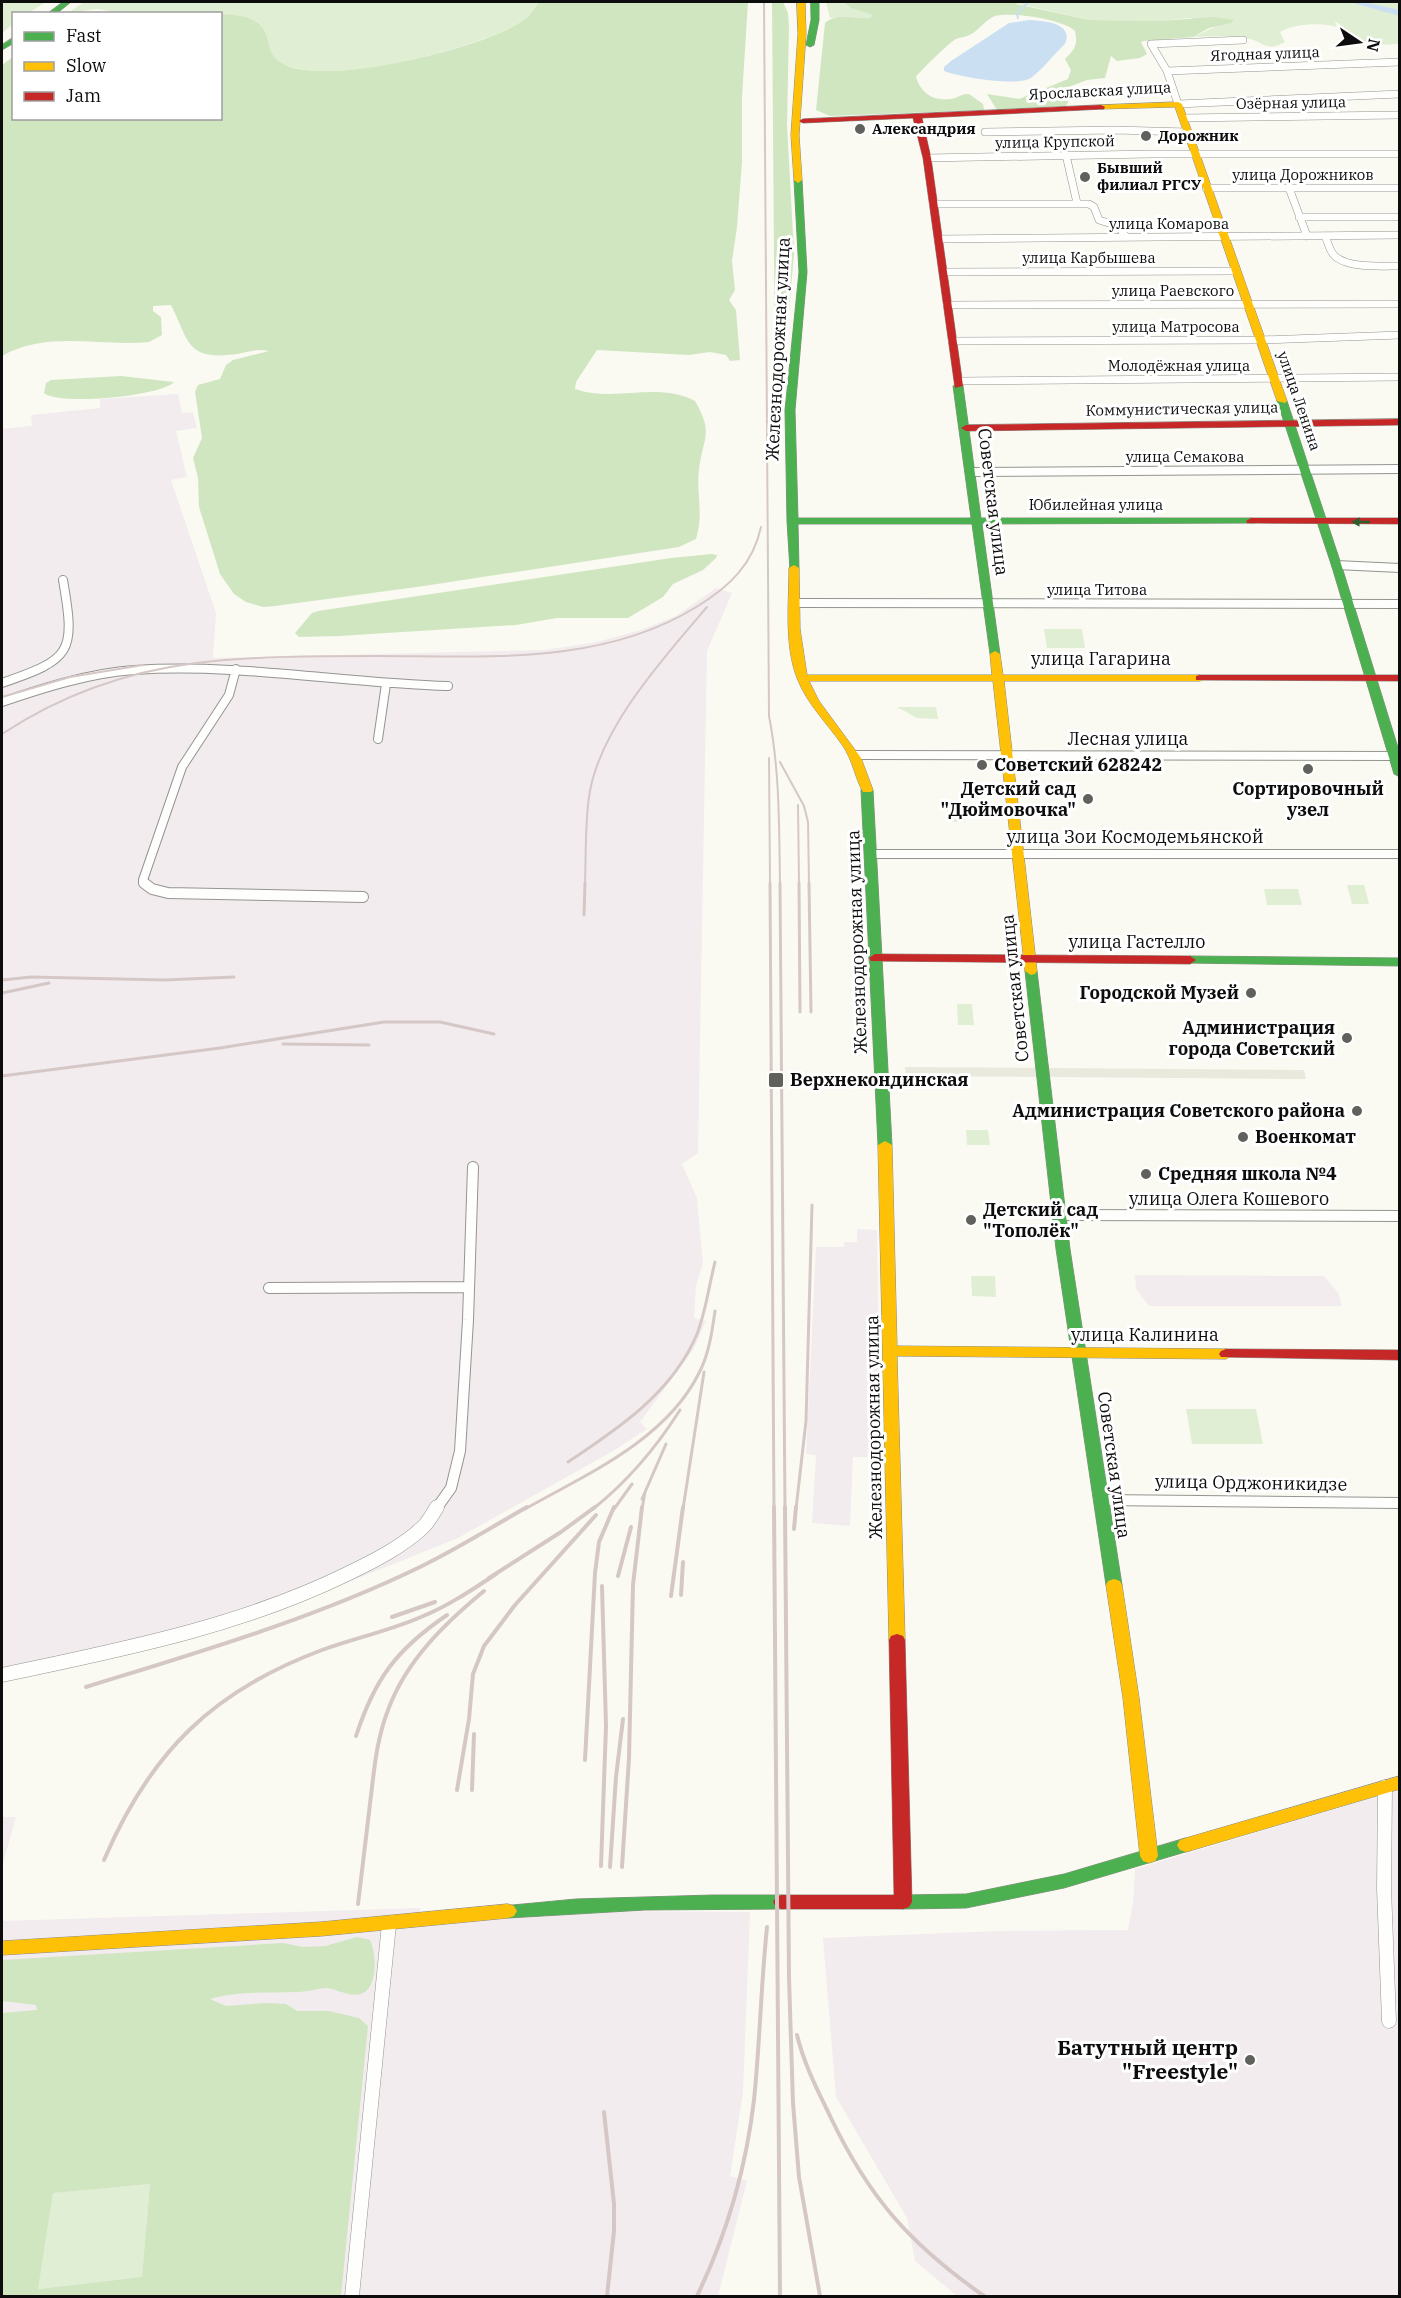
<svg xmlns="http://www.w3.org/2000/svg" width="1401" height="2298" font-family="'IBM Plex Serif',serif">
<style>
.industrial{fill:#f2ecee}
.green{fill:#e0efd3}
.forest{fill:#d0e6c1;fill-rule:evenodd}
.plaza{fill:#eae9dd}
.water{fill:#cadff2}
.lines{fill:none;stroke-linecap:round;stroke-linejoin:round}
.stream{stroke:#cadff2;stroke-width:2}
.river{fill:#cadff2;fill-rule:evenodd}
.street-far3-casing{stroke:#949490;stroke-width:8}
.street-far2-casing{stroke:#949490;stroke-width:10}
.street-far1-casing{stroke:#949490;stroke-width:12}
.street-casing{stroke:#949490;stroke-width:15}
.fast-casing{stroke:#8a8a87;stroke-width:1}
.slow-casing{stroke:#8a8a87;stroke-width:1}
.jam-casing{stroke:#8a8a87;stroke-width:1}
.street-far3{stroke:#fefefd;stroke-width:7}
.street-far2{stroke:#fefefd;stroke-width:8}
.street-far1{stroke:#fefefd;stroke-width:10}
.street{stroke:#fefefd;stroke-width:14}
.fast{fill:#4caf50;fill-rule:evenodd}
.slow{fill:#ffc107;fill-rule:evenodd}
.jam{fill:#c62828;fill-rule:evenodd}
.rail-far2{stroke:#d5c7c5;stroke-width:2}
.rail-far1{stroke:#d5c7c5;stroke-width:3}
.rail{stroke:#d5c7c5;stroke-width:4}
.oneway{fill:#2c5e2e}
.poi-dot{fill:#60605d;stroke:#fff;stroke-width:2}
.labels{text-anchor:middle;stroke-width:6;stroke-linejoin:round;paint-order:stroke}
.far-street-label{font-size:15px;fill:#0d0d0d;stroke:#fff}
.far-poi-label{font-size:15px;font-weight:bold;fill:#0d0d0d;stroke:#fff;text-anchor:start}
.street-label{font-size:18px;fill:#0d0d0d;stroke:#fff}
.poi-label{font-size:18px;font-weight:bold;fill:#0d0d0d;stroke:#fff;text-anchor:start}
.near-poi-label{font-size:21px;font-weight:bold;fill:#0d0d0d;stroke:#fff;text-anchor:end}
</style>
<rect width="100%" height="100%" fill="#fafaf2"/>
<path class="industrial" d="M178,394L182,413L193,412L197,428L176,431L187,477L171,480L216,613L213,658L544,650L597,642L641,630L676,616L716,588L732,593L707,651L698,1153L682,1164L697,1198L703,1263L696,1286L694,1318L706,1321L693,1350L640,1422L647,1429L613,1451L458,1538L272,1613L200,1636L2,1682V429L32,426L31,415L100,408V399Z
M857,1229L877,1230L879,1353L883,1354V1359H879L880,1439L873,1440L875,1457H853L850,1526L812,1523L816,1455L806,1454L816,1247H844V1242H857Z
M1135,1275L1324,1276L1339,1294L1342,1306H1149L1136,1289Z
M1399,1790V2296H957L915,2261L907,2218L836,2097L823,1938L998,1931L1128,1930L1133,1902L1135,1869Z
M2,1817H16L2,1867Z
M420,1908L423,1926L590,1911L750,1912L743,2092L730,2176L747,2181L718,2296H2V1921Z"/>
<path class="green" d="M2,2H46L29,13L14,14L13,24L2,33Z
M84,2H539C534,9 528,17 521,22C481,48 315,92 277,60C268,53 266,41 263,31L235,16L220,14H127L97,9L68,13Z
M826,2H843L851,8L872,15L870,18C856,20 843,16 830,18Z
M1017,2H1399V44L1352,46L1342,43L1340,28C1324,22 1295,23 1280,32L1285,42C1265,53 1264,41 1246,38C1229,35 1210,37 1193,37L1217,26L1190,18L1161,21L1089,20L1015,3Z
M1044,629H1082L1085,648H1047Z
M897,707H936L938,719L917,718Z
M950,801L963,802L965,822H948L946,802Z
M1347,885H1364L1369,904H1352Z
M1264,889H1298L1302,905H1267Z
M957,1004H972L974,1025H958Z
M966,1130H988L990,1145H967Z
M971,1276H995L996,1297L972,1296Z
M1186,1409H1256L1263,1444H1192Z
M150,2184L142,2277L37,2289L53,2193Z"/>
<path class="forest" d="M539,2H748L742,97V162L737,227L732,261L735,290L729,300L736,310L740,360L730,361L726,355L710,352L689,355L597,350L576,382L575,389C615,403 657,381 695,401C714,434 703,437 699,469C696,494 704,512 696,539L679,547L424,586L275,606L263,607L246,602L234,594L220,574L199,507L198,478L193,458L202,438L195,392L198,385L220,379L226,365L233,360L269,351C258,348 248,352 237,354C186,361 189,341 171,305L153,306V311L161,317L162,335L149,342C99,347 48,330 2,356V65L13,57L14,118H220L221,14C233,15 250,15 260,25C274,39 261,56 290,67C337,83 479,49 521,22C529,17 534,9 539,2Z
M772,2H783L788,13L789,25L787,125L794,253L784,371L779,383L775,384Z
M843,2H1017L1016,4L1089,20L1161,21L1213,17L1234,20L1231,23L1209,28L1193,37L1144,41L1141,42L1147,54L1140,58L1117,61L1111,56L1105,78L1087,80L1066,88L1068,102L1066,106L997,110L987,94L1019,99L1068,79L1071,70L1065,59C1075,49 1078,45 1075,31C1062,19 1012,12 995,16C987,19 980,28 973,33C967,37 962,37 956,39C950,42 920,71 916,77C921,95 937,103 955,98C960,96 963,94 969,94L983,104L984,110L830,116L816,110L825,23C837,12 855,20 870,18L872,15L851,8Z
M121,376L174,382C162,396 59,406 44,393L46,383L51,380Z
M712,554L717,555L716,558L703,570L673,584L663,597L628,618H557L516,625L339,636L299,637L295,633L312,613L318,611L671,558Z
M357,1937L370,1940C376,1952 378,1983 365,1992C352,2000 337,1988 325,1988C316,1989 306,1992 297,1992C268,1993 238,1991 210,1999L226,2006L266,2003L286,2004L297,2011H329L359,2018L368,2026L341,2296H2V2013L37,2010L36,2005L2,2001V1960L283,1943L303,1947L325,1946ZM150,2184L142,2277L38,2289L53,2193Z"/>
<path class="plaza" d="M905,1067L1304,1070L1306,1079L906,1076Z"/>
<path class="water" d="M1030,20C1045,21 1074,23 1065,44C1054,54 1043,69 1031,78C1017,87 959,77 944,71V67L951,61L1009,23Z"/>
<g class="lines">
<path class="stream" d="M1018,18L1017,14L1028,2"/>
<path class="river" d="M1349,2H1364L1400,10V16Z"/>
<g class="street-far3-casing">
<path id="street-far3" d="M1243,40L1151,44L1167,71L1178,104L1400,94
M1167,71L1400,62
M1183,118L1400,115
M985,132L1115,130L1188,132
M1066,155L1077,203
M927,158L1150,154H1400
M1206,188H1400
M1289,188L1307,236
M933,204H1089L1094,207L1099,220L1118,226L1126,237
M1299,217H1400
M1325,236C1328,242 1329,249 1333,254C1345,269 1383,266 1400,266
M938,239L1400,235
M943,272L1235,271
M947,305L1400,304
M952,341L1261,340L1400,335
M959,381L1400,377"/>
</g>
<g class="street-far2-casing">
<path id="street-far2" d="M971,472L1400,469
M1336,565L1400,568
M795,603L1400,604
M2,683C71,659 76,654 63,580
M2,702C43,688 90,673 134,670C239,663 343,683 448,686
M378,739L386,684
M856,755L1400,756
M871,854H1400
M145,884L143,880L182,767L229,695L236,669"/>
</g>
<g class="street-far1-casing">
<path id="street-far1" d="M144,883L152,889L168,893L363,897
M1059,1215L1400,1216
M269,1288L469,1287
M1101,1500L1400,1503
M436,1509L451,1488L460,1451L468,1320L473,1167"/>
</g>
<g class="street-casing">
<path id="street" d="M2,1675C119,1650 239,1627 347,1574C372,1562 404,1546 424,1526C429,1521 433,1513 437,1507
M1385,1787L1384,1888L1389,2021
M352,2296L389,1924"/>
</g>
<g class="fast-casing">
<path id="fast" d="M63,2H71L56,14H47Z
M811,2H819V20L814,45L810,47L806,45L811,20Z
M14,37V43L2,50V45Z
M798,177L802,180L807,272L795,410L798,518H971L953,386L958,383L963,386L981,518H1251L1256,521L1255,523L982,524L1000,654L995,657L990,654L972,524H798L799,568L798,570H790L787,521L785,410L799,272L794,180Z
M1282,398L1287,401L1342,567L1400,754V777L1394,774L1332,567L1277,401Z
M867,787L873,790L892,1145L885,1149L878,1145L861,790Z
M1190,956L1400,958V966L1186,963L1184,960Z
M1031,967L1037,971L1070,1249L1122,1585L1120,1589H1108L1106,1585L1056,1249L1025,971Z
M1186,1838L1192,1840L1195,1845L1192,1850L1064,1888L966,1908L903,1909L897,1907L894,1902L897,1897L903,1895L966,1894L1064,1874Z
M713,1895H782L788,1897L791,1902L788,1907L782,1909L645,1910L508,1918L502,1916L499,1911L502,1906L576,1899Z"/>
</g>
<g class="slow-casing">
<path id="slow" d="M797,2H805L806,34L799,135L802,180L798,183L794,180L791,135L798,34Z
M1178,102L1182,104L1287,401L1285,403L1277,401L1175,107L1101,109L1097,107L1101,105Z
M794,565L799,568L800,629L807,675H992L990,654L995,651L1000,654L1003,675H1200L1206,678L1200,681H1004L1037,971L1035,974L1031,975L1025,971L993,681H809L819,701L861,758L873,790L871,792H863C855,778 853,761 843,746C827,723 807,704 797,678C784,644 789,603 789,568Z
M885,1141L892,1145L897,1346L1226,1349L1233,1354L1226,1359L897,1356L905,1640L903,1644L897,1646L891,1644L889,1640L878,1145Z
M1114,1579L1120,1581L1122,1585L1139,1698L1158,1856L1155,1861L1149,1863L1143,1861L1140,1856L1123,1698L1106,1585L1108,1581Z
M1400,1776V1789L1186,1852L1180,1850L1177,1845L1180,1840L1186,1838Z
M508,1904L514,1906L517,1911L514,1916L508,1918L321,1936L2,1955V1941L321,1922Z"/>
</g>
<g class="jam-casing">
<path id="jam" d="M1101,105L1105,107L1104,109L922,118L931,158L963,386L955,388L923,158L913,118L803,123L799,121L803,119Z
M1400,419V425L966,431L961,428L966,425Z
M1251,518H1400V524L1247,523L1246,521Z
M1200,675H1400V681L1196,680V676Z
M875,954L1190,956L1196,960L1190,964L871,961L869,958Z
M1226,1349L1400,1350V1360L1221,1357L1219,1354L1221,1351Z
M897,1634L903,1636L905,1640L912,1902L909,1907L903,1909H782L776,1907L773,1902L776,1897L782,1895H894L889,1640L891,1636Z"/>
</g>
<use href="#street-far3" class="street-far3"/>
<use href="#street-far2" class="street-far2"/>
<use href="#street-far1" class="street-far1"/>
<use href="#street" class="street"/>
<use href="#fast" class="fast"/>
<use href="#slow" class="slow"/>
<use href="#jam" class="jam"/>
<path class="rail-far2" d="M764,2L769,716C780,772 779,828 780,884
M2,697L70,677L143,665
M2,734C61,695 125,672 196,663C256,656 317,656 377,656C486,656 602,666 698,606C730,586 753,564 761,527
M769,758L770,884
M780,762L804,806L808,822L809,884
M798,805L799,884
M585,884C586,856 585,825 589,797C598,730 664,657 707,607"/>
<path class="rail-far1" d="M770,883L774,1509
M780,883L785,1509
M799,883L800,1012
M809,883L811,1012
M584,915L585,883
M2,980L31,977L165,980L234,977
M2,993L49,983
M283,1044L369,1045
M2,1076L220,1048L384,1022H440L494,1034
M568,1462C618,1429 673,1392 697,1334C706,1311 709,1285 715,1262
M642,1499L666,1444
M525,1509C587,1474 666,1440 699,1373C709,1354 712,1332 715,1311
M593,1509C628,1481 656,1448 680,1410
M614,1509L632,1484
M642,1509L645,1492
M683,1509L704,1372
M796,1509L806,1421L812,1205"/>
<path class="rail" d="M774,1507L780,2296
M785,1507L789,1978L793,2103L799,2177L820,2296
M794,1529L796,1507
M618,1576L631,1527
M489,1578L561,1532L595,1507
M681,1595L683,1562
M671,1596L683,1507
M392,1617L435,1602
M86,1687C199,1652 313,1619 420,1567C457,1549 492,1527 527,1507
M356,1736C375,1678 397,1649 447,1615
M585,1760L595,1573L599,1542L614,1507
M457,1790L469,1719L473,1674L484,1646L515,1605L596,1515
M472,1790L474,1734
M104,1860C150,1753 212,1691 322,1650C355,1638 389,1631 421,1617C448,1606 472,1590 496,1574
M601,1866L606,1726L602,1586
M610,1867L616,1777L623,1719
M622,1867L629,1758L633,1585L642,1507
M358,1904C362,1871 366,1838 370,1804C374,1772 376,1741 388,1710C406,1661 444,1624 484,1591
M797,2035C804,2064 817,2089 830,2116C869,2198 910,2244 984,2296
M604,2112L614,2204V2231L607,2296
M697,2296C727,2234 746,2168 754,2100C760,2042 761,1984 767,1927"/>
</g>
<defs><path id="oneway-solid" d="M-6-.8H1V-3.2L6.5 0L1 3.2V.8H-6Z" transform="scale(1.5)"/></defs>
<use class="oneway" href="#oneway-solid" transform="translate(1361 522) rotate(180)"/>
<g class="poi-dot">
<circle cx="860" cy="129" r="6"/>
<circle cx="1146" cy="136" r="6"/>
<circle cx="1085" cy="177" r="6"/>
<circle cx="982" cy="765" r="6"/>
<circle cx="1308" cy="769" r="6"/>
<circle cx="1088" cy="799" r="6"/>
<circle cx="1251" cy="993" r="6"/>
<circle cx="1347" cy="1038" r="6"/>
<rect x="768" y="1072" width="16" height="16" rx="3"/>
<circle cx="1357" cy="1111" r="6"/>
<circle cx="1243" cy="1137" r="6"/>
<circle cx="1146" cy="1174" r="6"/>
<circle cx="971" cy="1220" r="6"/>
<circle cx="1250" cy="2060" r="6"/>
</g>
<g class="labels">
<g class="far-street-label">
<text transform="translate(1265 54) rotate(-2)" y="5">Ягодная улица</text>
<text transform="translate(1100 91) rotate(-3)" y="5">Ярославская улица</text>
<text transform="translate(1291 103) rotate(-1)" y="5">Озёрная улица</text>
<text transform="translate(1055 142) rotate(-1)" y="5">улица Крупской</text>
<text x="1303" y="180">улица Дорожников</text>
<text x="1169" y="229">улица Комарова</text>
<text x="1089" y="263">улица Карбышева</text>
<text x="1173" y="296">улица Раевского</text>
<text x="1176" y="332">улица Матросова</text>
<text x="1179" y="371">Молодёжная улица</text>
<text transform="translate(1299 401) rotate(71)" y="5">улица Ленина</text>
<text transform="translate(1182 409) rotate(-1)" y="5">Коммунистическая улица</text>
<text x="1185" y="462">улица Семакова</text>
<text x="1096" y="510">Юбилейная улица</text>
<text x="1097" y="595">улица Титова</text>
</g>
<g class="far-poi-label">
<text x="872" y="134">Александрия</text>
<text x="1158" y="141">Дорожник</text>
<text x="1097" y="173">Бывший<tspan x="1097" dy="17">филиал РГСУ</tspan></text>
</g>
<g class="street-label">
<text transform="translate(778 349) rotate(-87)" y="6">Железнодорожная улица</text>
<text transform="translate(993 502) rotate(83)" y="6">Советская улица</text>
<text x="1101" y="665">улица Гагарина</text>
<text x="1128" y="745">Лесная улица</text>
<text x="1135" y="843">улица Зои Космодемьянской</text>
<text transform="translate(857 942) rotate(-92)" y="6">Железнодорожная улица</text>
<text x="1137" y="948">улица Гастелло</text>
<text transform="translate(1015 988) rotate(-96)" y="6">Советская улица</text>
<text x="1229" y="1205">улица Олега Кошевого</text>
<text x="1145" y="1341">улица Калинина</text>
<text transform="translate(874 1427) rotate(-91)" y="6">Железнодорожная улица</text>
<text transform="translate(1114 1465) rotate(82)" y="6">Советская улица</text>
<text transform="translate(1251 1483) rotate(1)" y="6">улица Орджоникидзе</text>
</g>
<g class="poi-label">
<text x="994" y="771">Советский 628242</text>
<text x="1076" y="795" text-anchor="end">Детский сад<tspan x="1076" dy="21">"Дюймовочка"</tspan></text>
<text x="1308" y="795" text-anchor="middle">Сортировочный<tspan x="1308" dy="21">узел</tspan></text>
<text x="1239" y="999" text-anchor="end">Городской Музей</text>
<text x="1335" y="1034" text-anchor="end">Администрация<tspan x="1335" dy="21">города Советский</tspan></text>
<text x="790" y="1086">Верхнекондинская</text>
<text x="1345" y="1117" text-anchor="end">Администрация Советского района</text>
<text x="1255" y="1143">Военкомат</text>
<text x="1158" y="1180">Средняя школа №4</text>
<text x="983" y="1216">Детский сад<tspan x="983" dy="21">"Тополёк"</tspan></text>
</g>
<g class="near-poi-label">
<text x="1238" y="2055">Батутный центр<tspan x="1238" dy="24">"Freestyle"</tspan></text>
</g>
</g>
<rect width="1401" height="2298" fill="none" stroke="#0d0d0d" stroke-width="6"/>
<rect x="12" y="12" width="210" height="108" fill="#ffffff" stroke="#9e9e9e" stroke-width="1.5"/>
<rect x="24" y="32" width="30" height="9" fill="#4caf50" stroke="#9e9e9e" stroke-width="1.5"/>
<text x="66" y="42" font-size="18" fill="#0d0d0d">Fast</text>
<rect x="24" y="62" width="30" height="9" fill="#ffc107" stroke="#9e9e9e" stroke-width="1.5"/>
<text x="66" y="72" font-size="18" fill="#0d0d0d">Slow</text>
<rect x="24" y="92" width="30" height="9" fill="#c62828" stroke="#9e9e9e" stroke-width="1.5"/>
<text x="66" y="102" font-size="18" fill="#0d0d0d">Jam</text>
<g transform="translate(1359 42) rotate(103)" stroke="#ffffff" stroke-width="4.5" paint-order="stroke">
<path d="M0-4.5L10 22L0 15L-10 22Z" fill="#0d0d0d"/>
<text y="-9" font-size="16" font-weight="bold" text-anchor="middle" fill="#0d0d0d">N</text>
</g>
</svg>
